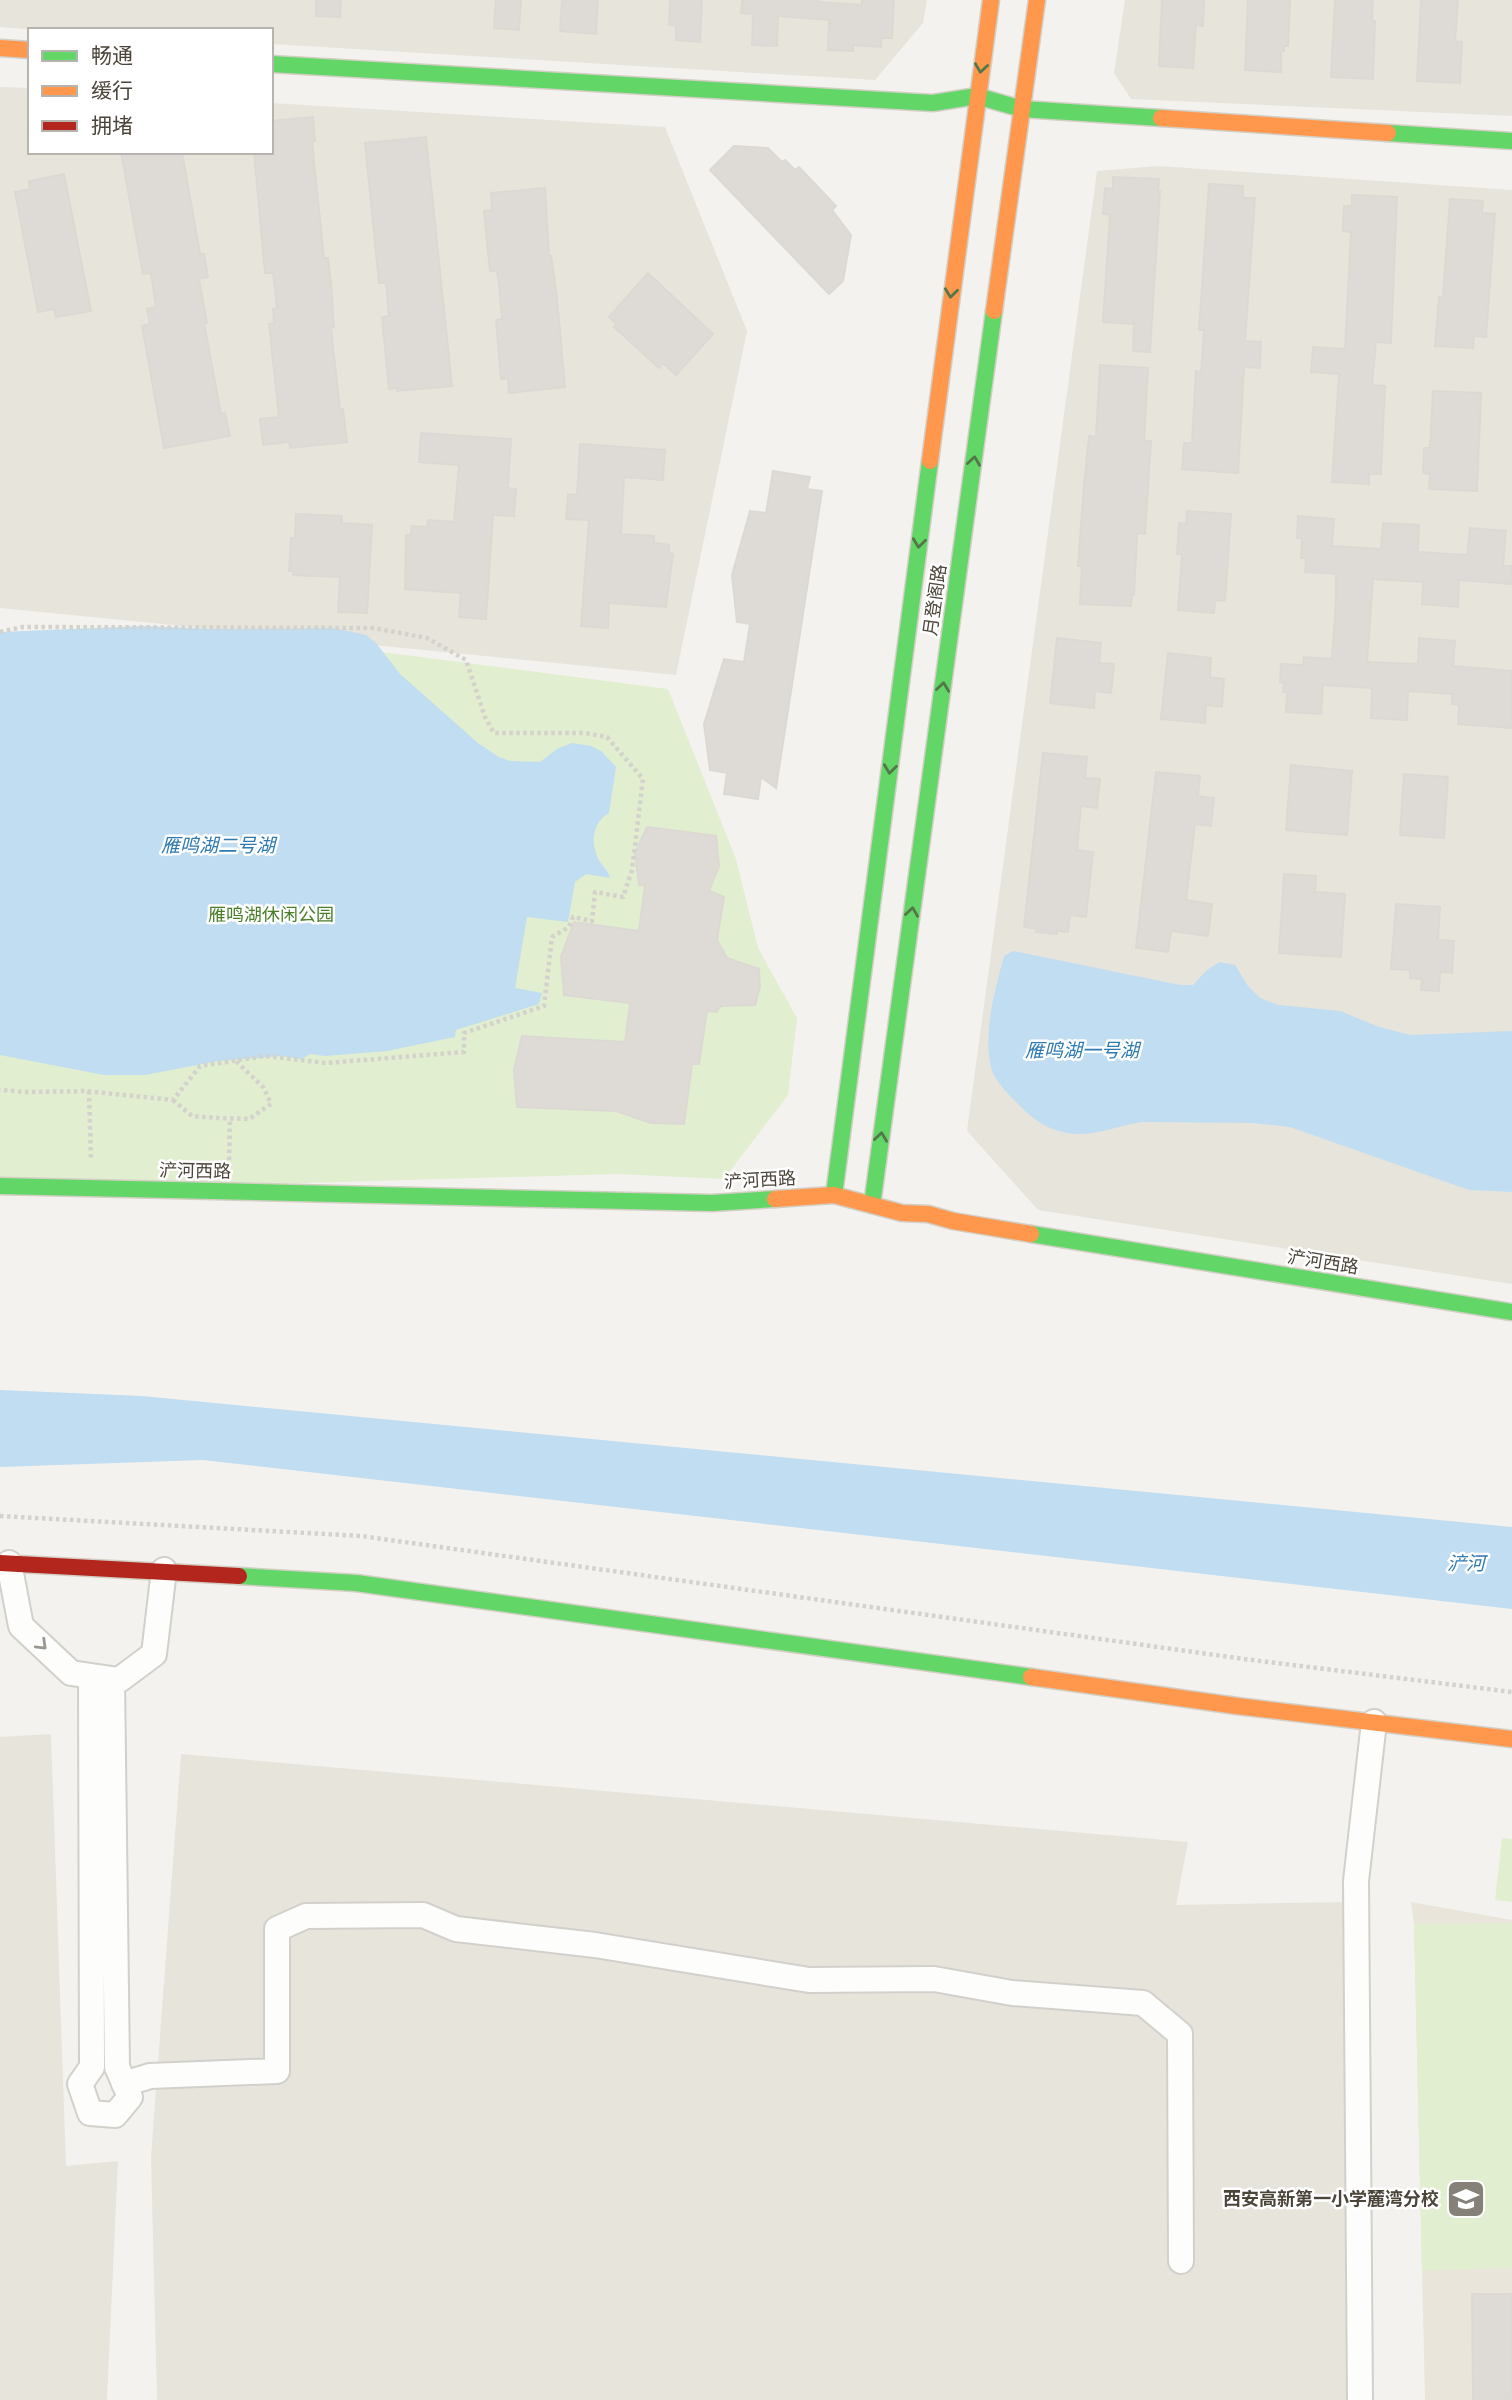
<svg xmlns="http://www.w3.org/2000/svg" width="1512" height="2400" font-family="Lato,'Noto Sans SC',sans-serif">
<style>
.residential{fill:#e7e4dc}
.education{fill:#eae5da}
.green{fill:#e1eecf}
.water{fill:#c0ddf1}
.building{fill:#dedbd6;stroke:#dcd9d4;stroke-width:2}
.lines{fill:none;stroke-linecap:round;stroke-linejoin:round}
.street-casing{stroke:#d2d0cb;stroke-width:28}
.fast-casing{stroke:#d3cfc5;stroke-width:19}
.slow-casing{stroke:#d3cfc5;stroke-width:19}
.jam-casing{stroke:#d3cfc5;stroke-width:19}
.path{stroke:#d3d2cc;stroke-width:4.5;stroke-dasharray:3.5 3.5;stroke-linecap:butt}
.street{stroke:#fdfdfc;stroke-width:24}
.fast{stroke:#63d668;stroke-width:16}
.slow{stroke:#ff974d;stroke-width:16}
.jam{stroke:#b3261e;stroke-width:16}
.oneway{stroke:#537749}
.oneway2{stroke:#9b9791}
.labels{text-anchor:middle;stroke-width:5;stroke-linejoin:round;paint-order:stroke}
.street-label{font-size:18px;fill:#4b4439;stroke:#fff}
.park-label{font-size:18px;fill:#4a7f2a;stroke:#fff}
.poi-label{font-size:18px;font-weight:bold;fill:#4b4439;stroke:#fff;text-anchor:end}
.water-label{font-size:19px;font-style:italic;fill:#2e7ab2;stroke:#fff}
</style>
<rect width="100%" height="100%" fill="#f4f2ee"/>
<path class="residential" d="M0,0H927L923,23L875,80L271,44V30H40L0,27Z
M1125,0H1512V116L1131,99L1114,73Z
M0,87L30,88V152H271V103L665,127L747,331L676,675L0,608Z
M1158,166L1512,190V1284L1038,1210L967,1131L1097,171Z
M51,1734L66,2166L118,2161L107,2400H0V1737Z
M181,1754L1188,1842L1176,1905L1346,1902L1352,2400H157L151,2157Z"/>
<path class="education" d="M1411,1902L1512,1920V2400H1425L1414,1924Z"/>
<path class="green" d="M0,632L358,649L668,689L736,859L758,948L797,1018L788,1095L724,1179L617,1174L0,1192Z
M1502,1838L1512,1839V1902L1495,1900Z
M1512,1923V2268L1422,2271L1414,1924Z"/>
<path class="water" d="M143,626L217,629L334,628L366,635L376,643L400,674L478,743L499,757L510,761L540,762L557,749L572,743L591,746L601,751L616,767L609,813C593,821 590,843 598,858C601,866 608,869 610,878L586,874L575,882L568,922L527,917L515,988L542,993L539,1004L456,1030L455,1037L387,1051L325,1056L311,1054L300,1059L282,1056L218,1061L145,1075H104L0,1055V632Z
M1013,951L1180,985H1193L1207,970L1220,962L1235,965L1248,986L1260,998L1279,1005L1340,1011L1379,1027L1411,1035L1512,1031V1192L1469,1190L1290,1127L1253,1123L1143,1122C1120,1125 1099,1135 1075,1134C1051,1132 1036,1122 1020,1106C1010,1096 994,1081 991,1067C983,1033 995,989 1004,956Z
M0,1390L142,1396L1512,1527V1609L203,1460L0,1467Z"/>
<path class="building" d="M316,0H341L340,17L316,16Z
M496,0H521L519,30L494,28Z
M562,0H598L596,34L560,31Z
M670,0H702L700,42L676,40V26L669,25Z
M742,0H818V2L862,5V0H894L892,38H882L881,47L853,45V51L828,50L829,20L778,16L777,46L752,45L753,14L741,13Z
M1162,0H1204L1203,26L1196,25L1193,68L1159,66Z
M1248,0H1290L1288,46H1284V51H1281V72L1245,70Z
M1335,0H1373L1372,20L1375,21L1373,79L1331,77Z
M1421,0H1458L1455,41L1462,42L1460,83L1417,81Z
M313,117L315,141L312,142L324,258H328L331,282L334,327H331L340,410L343,409L347,442L290,448L289,442L263,445L260,419L279,417L269,324L274,323L273,309L277,308L273,273H265L254,152H271V121Z
M426,137L452,386L397,391V388L389,389L382,317L389,316L386,283H379L365,143Z
M734,146L768,148L782,162L785,160L795,170L799,167L836,206L832,210L851,235L843,281L829,294L710,170Z
M121,152H182L200,254H204L208,277L199,279L207,323H204L221,414L225,413L230,436L164,448L142,326L150,324L147,309L156,307L151,273L143,274Z
M64,174L91,311L56,317L54,309L38,312L15,192L30,189L29,181Z
M1113,177L1159,179L1158,191H1160L1150,352L1133,351L1134,324L1103,322L1110,215L1103,214L1105,188L1113,189Z
M1209,184L1243,186V198H1255L1245,341L1261,342L1260,368L1244,367L1238,473L1182,469L1184,443H1192L1196,371L1201,372L1204,330H1199Z
M545,188L549,256H551L557,298L565,387L509,393L508,378L501,379L496,320L502,319L499,284L497,271H490L484,211L492,210L491,193Z
M1352,195L1397,197L1391,343L1376,342L1372,385L1385,386L1381,474H1369V484L1332,482L1339,374L1311,372L1313,347L1345,349L1351,232L1343,231L1344,206H1352Z
M1450,199L1483,201L1482,213L1495,214L1486,337L1474,336L1473,348L1435,346L1439,297H1443Z
M648,273L713,334L676,375L663,363L659,368L614,327L617,324L609,317Z
M1100,365L1148,368L1144,441H1151L1145,534L1137,533L1134,595L1132,594L1131,606L1080,604L1082,566H1078L1084,485L1089,436L1096,437Z
M1433,391L1481,393L1477,491L1429,489L1430,474L1423,473L1424,448H1430Z
M421,433L511,439L508,488L516,489L514,516L493,515L486,619L459,617L461,593L405,589L406,535H411L412,526L427,527L428,520L454,522L459,465L419,462Z
M580,444L665,450L663,480L624,477L621,534L654,536V543L669,545V553L673,554L666,607L609,603L608,628L581,626L589,520L566,519L568,494L577,495Z
M773,471L810,477L807,489L822,491L776,788L761,777L758,799L724,794L727,773L710,770L704,724L724,659L744,662L750,624L737,622L732,575L750,511L766,513Z
M1187,511L1231,514L1225,601L1215,600L1214,613L1178,610L1182,555L1177,554L1179,523L1186,524Z
M296,514L342,516V523L372,525L367,613L338,612L340,577L293,575V571H289L291,538L295,539Z
M1298,516L1334,519L1332,546L1381,549L1383,523L1419,525L1418,552L1467,555L1470,528L1506,531L1503,566H1512V584L1459,580L1458,607L1422,604L1423,582L1373,579L1367,662L1418,664L1419,638L1455,641L1453,666L1512,671V728L1458,724L1459,705L1452,704V694L1408,691L1407,720L1371,718L1372,688L1323,685L1321,714L1286,712L1287,692H1283L1284,683L1280,682L1281,664L1303,665L1304,657L1332,659L1336,601V574L1305,572L1306,558H1301L1302,539L1297,538Z
M1057,638L1101,643L1099,663L1114,664L1111,693L1095,691L1094,708L1050,703Z
M1168,653L1211,658L1210,677L1224,679L1222,707L1206,705L1205,723L1161,719Z
M1043,753L1087,757L1085,778L1100,779L1097,808L1081,806L1077,850L1093,852L1086,917L1070,915L1068,932L1057,931V934L1036,932L1037,929L1024,927Z
M1291,765L1352,771L1347,835L1286,830Z
M1156,772L1200,776L1198,796L1214,798L1211,826L1195,824L1186,900L1212,904L1208,936L1171,931L1168,952L1136,948Z
M1404,774L1448,777L1444,838L1400,835Z
M647,827L716,836L719,866L709,891L724,897L717,940L727,958L759,969L760,987L755,1005L721,1006L716,1012L707,1011L699,1064H692L684,1124L651,1123L616,1111L517,1107L514,1070L522,1036L625,1042L630,1003L564,995L561,957L574,922L639,931L645,885H639L635,853Z
M1284,874L1316,876L1315,892L1345,894L1341,957L1279,953Z
M1396,904L1440,907L1438,940L1454,941L1452,973L1440,972L1439,991L1421,990L1422,979L1410,978V970L1391,969Z
M1472,2294H1512V2400H1473Z"/>
<g class="lines">
<g class="street-casing">
<path id="street" d="M9,1563L21,1626L71,1673L119,1680L154,1654L164,1570
M91,1676L92,2067L80,2084L90,2113L115,2115L130,2097L117,2067L112,1679
M124,2084L150,2076L277,2071V1929L306,1916L423,1915L456,1929L595,1945L809,1980L934,1979L1012,1993L1143,2003L1180,2034L1181,2261
M1360,2400L1356,1881L1374,1722"/>
</g>
<g class="fast-casing">
<path id="fast" d="M271,64L933,103L977,96L1022,109L1161,118
M1388,133L1512,141
M0,1186L712,1203L775,1199
M834,1195L930,461
M872,1205L994,311
M1031,1234L1512,1312
M239,1576L356,1583L1031,1677"/>
</g>
<g class="slow-casing">
<path id="slow" d="M0,48L30,50
M1161,118L1388,133
M994,311L1037,0
M930,461L991,0
M775,1199L834,1195L902,1213L928,1214L953,1221L1031,1234
M1031,1677L1237,1706L1512,1739"/>
</g>
<g class="jam-casing">
<path id="jam" d="M0,1563L239,1576"/>
</g>
<path class="path" d="M0,632L23,627L374,628L427,638L466,660L485,717L494,733H585L607,737L643,779L632,870L623,897L595,892L592,921L573,917L569,927L552,937L544,1006L464,1033V1052L326,1063L265,1056L200,1066L173,1100L85,1091L26,1092L0,1090
M89,1091L91,1160
M173,1100L192,1116L218,1118L249,1119L271,1104L264,1088L236,1061
M229,1167L230,1118
M0,1516L361,1536L1244,1659L1512,1692"/>
<use href="#street" class="street"/>
<use href="#fast" class="fast"/>
<use href="#slow" class="slow"/>
<use href="#jam" class="jam"/>
</g>
<defs><path id="oneway-chevron" d="M-2-3.5L2.5 0L-2 3.5" fill="none" stroke-width="1.6" stroke-linecap="round" stroke-linejoin="round" transform="scale(1.75)"/></defs>
<g class="oneway">
<use href="#oneway-chevron" transform="translate(981 68) rotate(98)"/>
<use href="#oneway-chevron" transform="translate(951 293) rotate(97)"/>
<use href="#oneway-chevron" transform="translate(974 461) rotate(-82)"/>
<use href="#oneway-chevron" transform="translate(919 543) rotate(97)"/>
<use href="#oneway-chevron" transform="translate(943 687) rotate(-82)"/>
<use href="#oneway-chevron" transform="translate(890 769) rotate(97)"/>
<use href="#oneway-chevron" transform="translate(912 912) rotate(-82)"/>
<use href="#oneway-chevron" transform="translate(881 1137) rotate(-82)"/>
</g>
<use class="oneway2" href="#oneway-chevron" transform="translate(42 1645) rotate(44)"/>
<defs>
<g id="school-square" transform="scale(2.0125)"><rect x="-9" y="-9" width="18" height="18" rx="4" fill="#868178" stroke="#fff"/><path d="M0-5L7-2L0 1L-7-2ZM-4 1L0 2.5L4 1V4Q0 6-4 4Z" fill="#fff"/></g>
</defs>
<g fill-rule="evenodd">
<use href="#school-square" x="1466" y="2199"/>
</g>
<g class="labels">
<g class="street-label">
<text transform="translate(935 600) rotate(-82)" y="6">月登阁路</text>
<text transform="translate(195 1171) rotate(1)" y="6">浐河西路</text>
<text transform="translate(760 1180) rotate(-3)" y="6">浐河西路</text>
<text transform="translate(1323 1262) rotate(9)" y="6">浐河西路</text>
</g>
<g class="park-label">
<text x="271" y="921">雁鸣湖休闲公园</text>
</g>
<g class="poi-label">
<text x="1439" y="2205">西安高新第一小学麓湾分校</text>
</g>
<g class="water-label">
<text x="218" y="852">雁鸣湖二号湖</text>
<text x="1082" y="1057">雁鸣湖一号湖</text>
<text x="1466" y="1570">浐河</text>
</g>
</g>
<rect x="28" y="28" width="245" height="126" fill="#ffffff" stroke="#b7b4b0" stroke-width="2"/>
<rect x="42" y="51" width="35" height="10" fill="#63d668" stroke="#b7b4b0" stroke-width="2"/>
<text x="91" y="63" font-size="21" fill="#4b4439">畅通</text>
<rect x="42" y="86" width="35" height="10" fill="#ff974d" stroke="#b7b4b0" stroke-width="2"/>
<text x="91" y="98" font-size="21" fill="#4b4439">缓行</text>
<rect x="42" y="121" width="35" height="10" fill="#b3261e" stroke="#b7b4b0" stroke-width="2"/>
<text x="91" y="133" font-size="21" fill="#4b4439">拥堵</text>
</svg>
